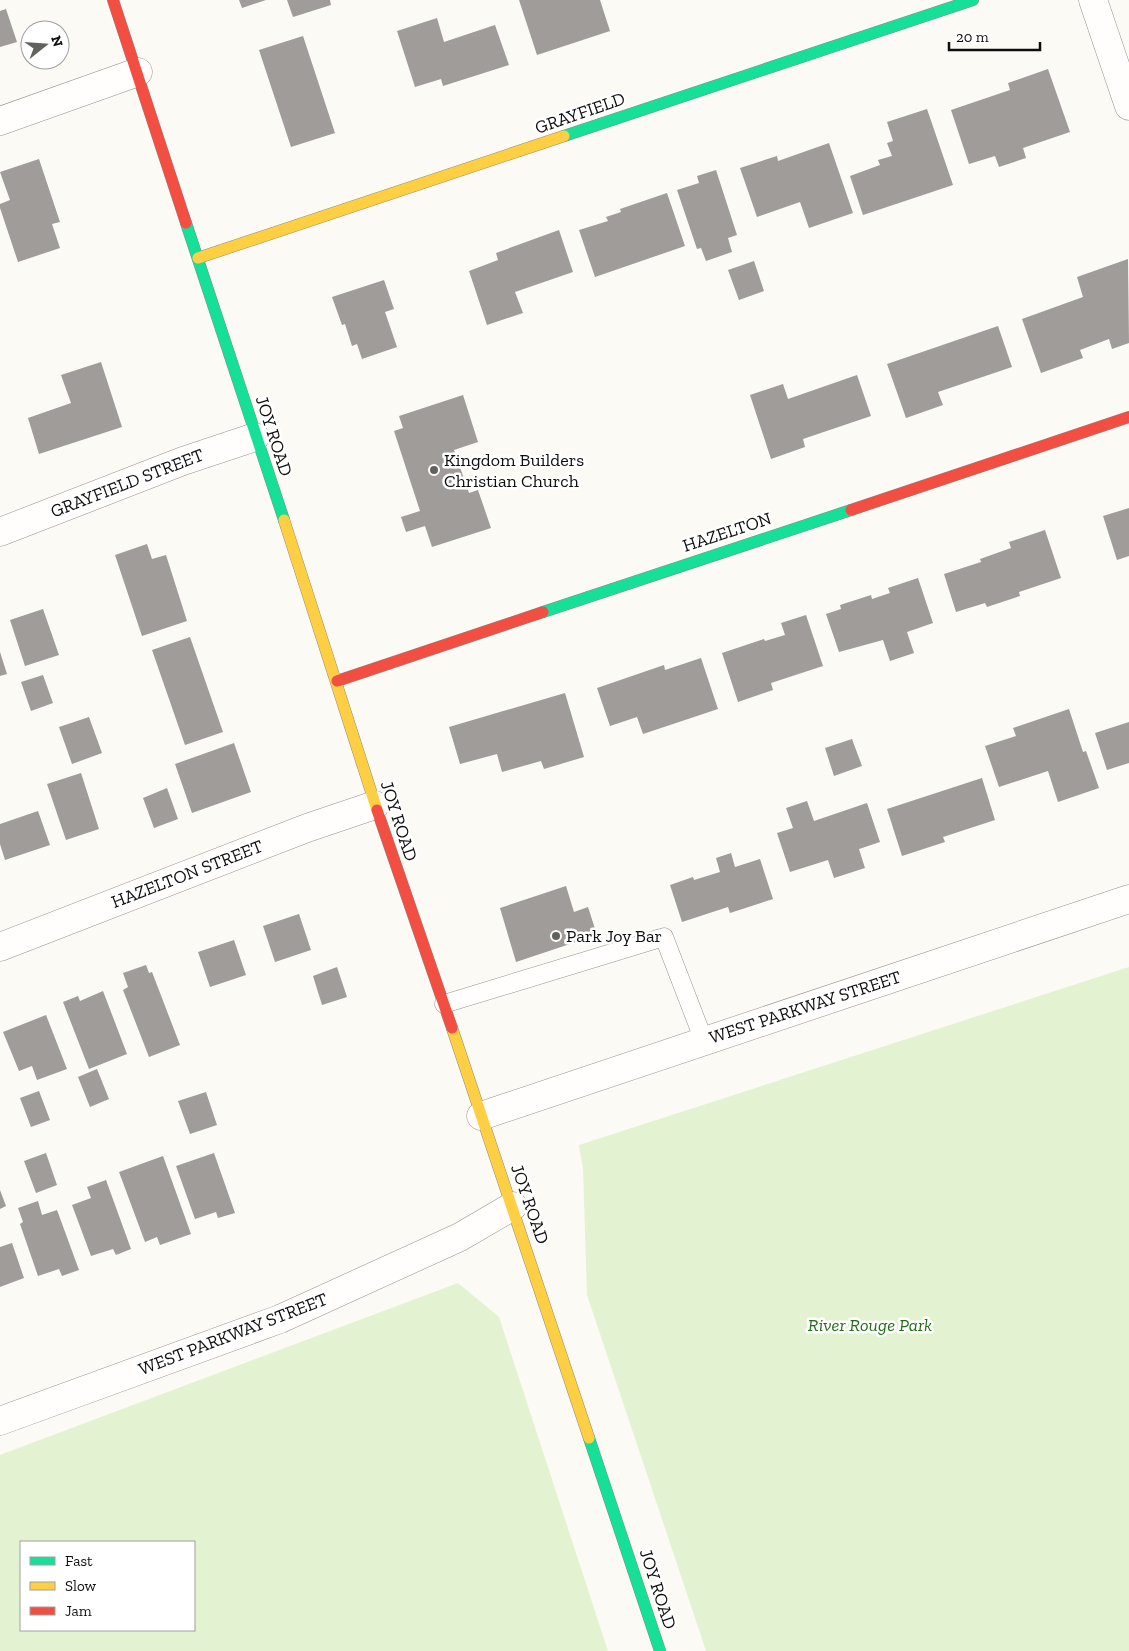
<svg xmlns="http://www.w3.org/2000/svg" width="1129" height="1651" font-family="'Zilla Slab',serif">
<style>
.green{fill:#e3f3d1;fill-rule:evenodd}
.building{fill:#9f9c99}
.lines{fill:none;stroke-linecap:round;stroke-linejoin:round}
.lane-casing{stroke:#959492;stroke-width:19}
.street-casing{stroke:#959492;stroke-width:29}
.fast-casing{stroke:#8c8b88;stroke-width:12}
.slow-casing{stroke:#8c8b88;stroke-width:12}
.jam-casing{stroke:#8c8b88;stroke-width:12}
.lane{stroke:#fffefd;stroke-width:18}
.street{stroke:#fffefd;stroke-width:28}
.fast{stroke:#16e098;stroke-width:11}
.slow{stroke:#ffcf43;stroke-width:11}
.jam{stroke:#f24e42;stroke-width:11}
.poi-dot{fill:#61615e;stroke:#fff;stroke-width:2}
.labels{text-anchor:middle;stroke-width:5;stroke-linejoin:round;paint-order:stroke}
.street-label{font-size:18px;fill:#0e0e0e;stroke:#fff}
.poi-label{font-size:18px;fill:#0e0e0e;stroke:#fff;text-anchor:start}
.park-label{font-size:18px;font-style:italic;fill:#236d17;stroke:#fff}
</style>
<rect width="100%" height="100%" fill="#fcfaf4"/>
<path class="green" d="M1129,967V1651H706L587,1295L583,1169L579,1145Z
M458,1283L499,1317L608,1651H0V1455ZM194,1542V1630H21V1542Z"/>
<path class="building" d="M239,0H266L242,8Z
M287,0H330L331,5L293,17Z
M519,0H600L610,31L537,55Z
M6,9L17,42L0,47V11Z
M437,18L444,42L495,25L509,65L443,86L441,79L415,87L397,31Z
M303,36L335,133L291,147L259,50Z
M1048,69L1070,132L1023,148L1026,158L999,167L995,156L969,164L951,110L1010,90L1008,83Z
M927,109L953,185L863,215L850,176L880,165L878,160L892,156L887,143L893,141L887,122Z
M829,143L853,213L809,228L800,202L757,217L740,168L777,156L778,161Z
M39,159L60,222L52,224L60,248L18,262L0,208V204L10,200L0,172Z
M716,170L737,235L728,238L732,252L706,261L701,248L697,249L677,190L699,183L697,176Z
M667,193L685,246L595,277L579,230L608,221L606,217L621,212L620,209Z
M559,230L573,272L515,292L523,313L487,325L469,271L498,260L496,253Z
M1128,259L1129,343L1112,349L1109,339L1080,350L1083,358L1041,373L1022,319L1083,297L1077,277Z
M754,261L764,291L739,300L728,270Z
M384,280L394,309L385,312L397,347L362,359L357,344L352,346L345,324L342,325L332,297Z
M998,326L1012,367L938,392L943,405L906,418L887,364Z
M101,362L122,427L39,454L28,418L71,403L61,375Z
M857,375L871,416L803,439L805,447L771,459L750,395L783,384L788,399Z
M463,395L478,442L454,450L469,493L478,490L491,528L432,547L425,526L406,532L401,517L420,511L394,431L403,428L399,416Z
M1129,508V556L1117,560L1103,516Z
M1045,530L1061,578L1019,592L1020,596L987,607L985,603L956,612L944,574L981,562L980,559L1011,548L1009,542Z
M147,544L152,559L166,555L187,621L142,636L115,555Z
M918,578L933,623L907,632L914,653L890,661L883,640L839,652L826,614L841,609L840,605L871,595L872,599L890,593L888,588Z
M43,609L59,655L25,666L10,620Z
M806,615L823,666L771,683L773,690L738,702L722,653L764,639L765,641L785,635L781,623Z
M190,637L223,732L185,745L152,650Z
M0,652L7,674L0,676Z
M701,658L718,709L643,734L637,717L610,726L597,688L664,665L665,670Z
M43,675L53,703L31,711L21,682Z
M565,693L584,757L544,769L541,761L502,772L497,754L460,764L449,727Z
M1069,709L1083,752L1086,751L1099,788L1058,802L1048,771L999,787L985,746L1016,736L1013,728Z
M89,717L102,753L72,764L59,727Z
M1129,722V763L1107,770L1095,733Z
M852,739L862,766L834,776L825,748Z
M234,743L251,792L192,813L175,764Z
M81,773L99,829L66,840L47,784Z
M982,778L995,820L943,837L945,842L902,856L887,809Z
M167,788L178,819L154,828L143,798Z
M807,801L814,821L867,803L880,842L859,849L865,868L834,878L828,860L790,872L777,833L793,828L786,808Z
M38,811L50,845L5,860L0,844V824Z
M731,853L735,867L760,859L773,899L730,913L728,907L682,922L670,885L693,877L694,880L720,872L716,858Z
M566,886L574,912L588,907L597,935L516,962L500,908Z
M299,914L311,950L275,962L263,926Z
M234,940L246,975L210,987L198,952Z
M146,965L149,973L152,972L180,1045L149,1057L123,990L128,987L123,973Z
M337,967L347,997L322,1005L313,976Z
M103,991L127,1054L89,1069L63,1002L78,996L80,1001Z
M46,1015L67,1069L37,1080L32,1066L19,1071L3,1032Z
M97,1069L109,1099L90,1107L78,1077Z
M39,1091L50,1120L31,1127L20,1098Z
M206,1092L217,1125L190,1134L178,1101Z
M46,1153L57,1185L36,1193L24,1161Z
M214,1153L235,1213L218,1218L216,1212L195,1219L176,1166Z
M163,1156L191,1234L160,1245L157,1237L145,1242L119,1172Z
M106,1180L131,1249L116,1255L113,1249L91,1256L72,1205L91,1198L87,1187Z
M0,1190L6,1206L0,1209Z
M38,1201L42,1215L57,1210L79,1270L62,1276L59,1269L38,1276L20,1224L23,1222L18,1208Z
M12,1243L24,1278L0,1287V1247Z"/>
<g class="lines">
<g class="lane-casing">
<path id="lane" d="M444,1004L664,937L704,1041"/>
</g>
<g class="street-casing">
<path id="street" d="M1093,0L1129,106
M0,121L138,72
M0,532L183,461L255,437
M0,947L307,828L375,805
M481,1116L1129,899
M0,1421L280,1319L460,1237L513,1206"/>
</g>
<g class="fast-casing">
<path id="fast" d="M564,136L973,0
M186,223L284,520
M543,612L851,510
M589,1438L660,1651"/>
</g>
<g class="slow-casing">
<path id="slow" d="M198,258L564,136
M284,520L377,810
M452,1028L589,1438"/>
</g>
<g class="jam-casing">
<path id="jam" d="M113,0L186,223
M851,510L1129,417
M337,681L543,612
M377,810L452,1028"/>
</g>
<use href="#lane" class="lane"/>
<use href="#street" class="street"/>
<use href="#fast" class="fast"/>
<use href="#slow" class="slow"/>
<use href="#jam" class="jam"/>
</g>
<g class="poi-dot">
<circle cx="434" cy="470" r="5"/>
<circle cx="556" cy="936" r="5"/>
</g>
<g class="labels">
<g class="street-label">
<text transform="translate(580 113) rotate(-19)" y="6">GRAYFIELD</text>
<text transform="translate(274 436) rotate(72)" y="6">JOY ROAD</text>
<text transform="translate(127 483) rotate(-21)" y="6">GRAYFIELD STREET</text>
<text transform="translate(727 532) rotate(-18)" y="6">HAZELTON</text>
<text transform="translate(399 821) rotate(72)" y="6">JOY ROAD</text>
<text transform="translate(187 874) rotate(-21)" y="6">HAZELTON STREET</text>
<text transform="translate(805 1007) rotate(-18)" y="6">WEST PARKWAY STREET</text>
<text transform="translate(530 1204) rotate(71)" y="6">JOY ROAD</text>
<text transform="translate(233 1334) rotate(-21)" y="6">WEST PARKWAY STREET</text>
<text transform="translate(658 1589) rotate(72)" y="6">JOY ROAD</text>
</g>
<g class="poi-label">
<text x="444" y="466">Kingdom Builders<tspan x="444" dy="21">Christian Church</tspan></text>
<text x="566" y="942">Park Joy Bar</text>
</g>
<g class="park-label">
<text x="870" y="1331">River Rouge Park</text>
</g>
</g>
<rect x="20" y="1541" width="175" height="90" fill="#ffffff" stroke="#9f9f9f"/>
<rect x="30" y="1557" width="25" height="8" fill="#16e098" stroke="#9f9f9f"/>
<text x="65" y="1566" font-size="15" fill="#0e0e0e">Fast</text>
<rect x="30" y="1582" width="25" height="8" fill="#ffcf43" stroke="#9f9f9f"/>
<text x="65" y="1591" font-size="15" fill="#0e0e0e">Slow</text>
<rect x="30" y="1607" width="25" height="8" fill="#f24e42" stroke="#9f9f9f"/>
<text x="65" y="1616" font-size="15" fill="#0e0e0e">Jam</text>
<g transform="translate(45 45) rotate(73)"><circle r="24" fill="#ffffff" stroke="#9f9f9f"/>
<path d="M0-4L9 19L0 12L-9 19Z" fill="#61615e"/>
<text y="-8" font-size="14" font-weight="bold" text-anchor="middle" fill="#0e0e0e">N</text>
</g>
<path d="M949 42v8h91v-8" fill="none" stroke="#0e0e0e" stroke-width="2.5"/>
<text x="956" y="42" font-size="15" fill="#0e0e0e" stroke="#ffffff" stroke-width="4" paint-order="stroke">20 m</text>
</svg>
